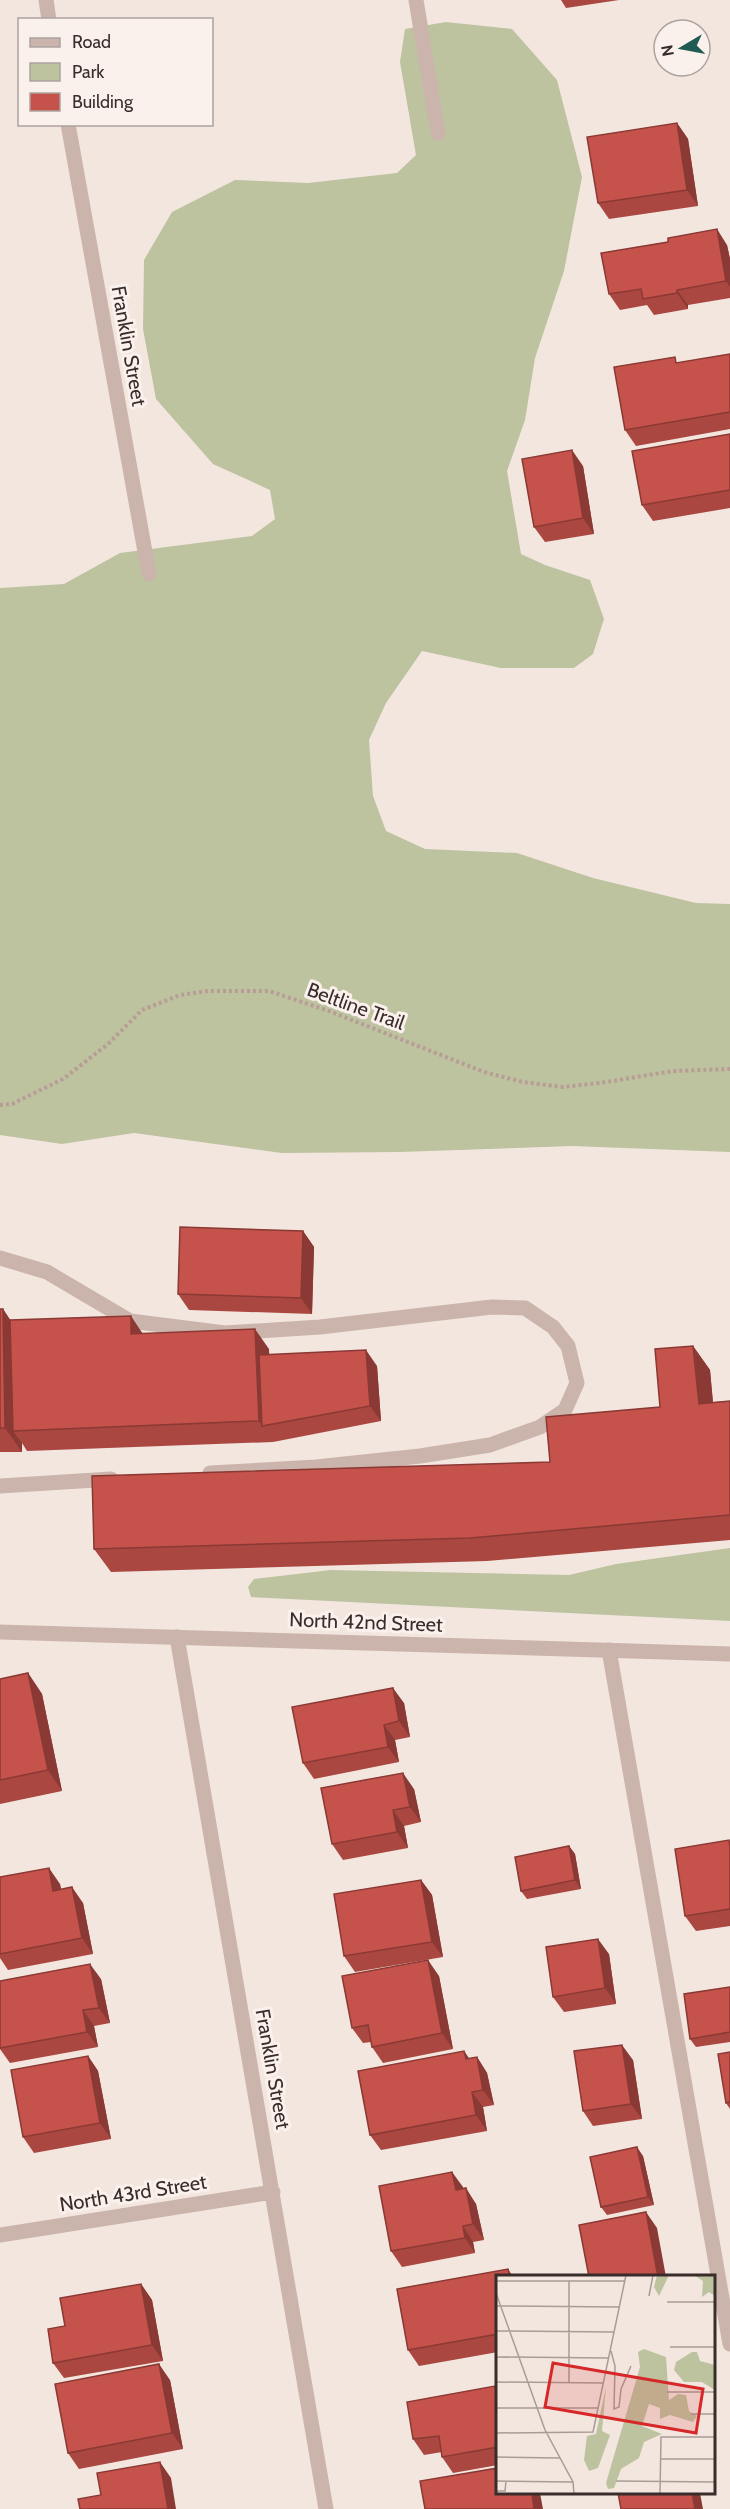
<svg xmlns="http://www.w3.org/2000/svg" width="730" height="2509" font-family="Cabin,sans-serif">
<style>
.green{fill:#bdc29f}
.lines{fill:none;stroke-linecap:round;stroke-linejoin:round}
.path{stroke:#b79d95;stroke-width:4;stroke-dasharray:3 3;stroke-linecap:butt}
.service{stroke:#cbb4ab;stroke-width:15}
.minor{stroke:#cbb4ab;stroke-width:15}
.wall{fill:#a94740}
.shaded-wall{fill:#8a3934}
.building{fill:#c5524b;stroke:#8a3934;stroke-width:1.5}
.labels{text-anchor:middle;stroke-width:6;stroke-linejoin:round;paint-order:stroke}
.street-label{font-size:20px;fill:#392c2a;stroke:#faf1ec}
.inset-road{fill:none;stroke:#a99c97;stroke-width:1.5}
.view{fill:#d62828;fill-opacity:0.15;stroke:#d62828;stroke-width:3}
.inset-edge{fill:none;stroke:#392c2a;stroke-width:3}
</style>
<rect width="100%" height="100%" fill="#f3e6df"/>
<path class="green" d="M446,22L512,29L557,80L582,177L564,271L535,358L525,420L507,471L521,554L545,565L590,580L604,619L593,654L574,668H501L422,651L386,703L369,740L373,796L386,831L425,849L517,853L593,878L696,903L730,904V1152L572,1146L400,1152L282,1153L134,1133L62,1144L0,1135V588L64,584L120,553L252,536L275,519L270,490L213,464L156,399L143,329L144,260L172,212L235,180L308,183L397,173L416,155L400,62L405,29Z
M730,1548V1621L251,1597L248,1587L254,1579L331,1570L569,1575L616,1564Z"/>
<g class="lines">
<path class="path" d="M0,1105L12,1104L63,1079L108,1044L142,1010L180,995L208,991H269L329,1011L484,1072L523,1082L562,1087L600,1083L673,1071L730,1069"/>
<path class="service" d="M416,0L438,133
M0,1258L47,1272L130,1321L225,1333L320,1327L492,1307L525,1308L553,1327L568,1346L577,1383L565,1410L540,1427L490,1445L420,1456L316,1467L210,1473
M0,1486L111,1479
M609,1650L730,2344"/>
<path class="minor" d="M46,0L49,20
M68,124L149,574
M0,1632L730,1654
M177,1637L326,2509
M0,2235L273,2192"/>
</g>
<path class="wall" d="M561,0H619L566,8Z
M677,123L688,139L698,206L609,219L598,203Z
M668,242L727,245L730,259V298L688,305V309L654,315L647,305L620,310L609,294Z
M730,354V429L636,446L625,430L679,363Z
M730,434V508L653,521L642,505Z
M583,466L594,534L545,542L534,527Z
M303,1231L314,1247L312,1314L189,1310L178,1294Z
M0,1309H3L10,1320L143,1334L269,1349V1354L377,1366L381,1421L273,1442L27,1451L22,1443V1452H0Z
M693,1346L710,1370L713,1402L730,1401V1540L487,1561L111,1572L94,1549L550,1462L660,1407Z
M28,1673L42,1694L62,1791L0,1804V1679Z
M404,1703L410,1737L395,1740L399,1762L314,1779L303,1763Z
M414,1789L421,1822L404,1826L408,1848L343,1860L332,1844Z
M729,1840L730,1842V1926L696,1931L685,1916Z
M569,1846L575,1854L581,1889L527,1899L521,1891Z
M0,1877L60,1884L61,1889L83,1903L93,1954L8,1970L0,1958Z
M421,1880L432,1895L443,1957L355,1972L344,1956Z
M609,1954L616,2004L564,2012L553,1997Z
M439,1976L453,2049L383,2063L372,2047L371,2042L363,2043L352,2028Z
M101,1979L110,2023L94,2026L98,2047L10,2063L0,2049V1981Z
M730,1987V2042L696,2047L690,2039Z
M464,2051L469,2059L477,2057L487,2073L494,2105L483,2107L487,2131L381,2150L370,2135Z
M730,2052V2109L726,2103Z
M88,2056L98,2071L111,2139L34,2153L23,2137Z
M633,2060L642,2119L593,2126L583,2111Z
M643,2156L654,2205L607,2215L601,2207Z
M452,2172L463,2189L476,2204L484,2240L473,2242L475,2253L402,2267L391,2251Z
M498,2277V2352L419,2366L408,2350Z
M141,2284L152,2300L163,2361L64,2378L53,2363Z
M170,2380L183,2449L79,2469L68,2453Z
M495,2386L498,2390V2465L453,2473L442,2457V2452L424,2455L413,2439Z"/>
<path class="shaded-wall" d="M677,123L688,139L698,206L687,190Z
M717,229L727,245L730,259V287L726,281Z
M677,290L688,305V309L677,293Z
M572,450L583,466L594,534L583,518Z
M303,1231L314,1247L312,1314L301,1298Z
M3,1309L19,1333L13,1431L22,1443V1452L5,1428Z
M131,1316L145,1337L131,1334Z
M255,1329L269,1349L272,1424L262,1426L259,1421Z
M693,1346L710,1370L715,1427L699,1404Z
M366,1350L377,1366L381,1421L370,1406Z
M28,1673L42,1694L62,1791L48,1770Z
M393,1688L404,1703L410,1737L399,1721Z
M384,1725L395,1740L399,1762L388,1747Z
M403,1773L414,1789L421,1822L410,1807Z
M393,1810L404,1826L408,1848L397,1832Z
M569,1846L575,1854L581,1889L575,1880Z
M49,1868L60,1884L64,1906L53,1891Z
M421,1880L432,1895L443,1957L432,1942Z
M72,1887L83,1903L93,1954L82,1938Z
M598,1939L609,1954L616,2004L605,1988Z
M428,1960L439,1976L453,2049L442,2033Z
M90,1964L101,1979L110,2023L99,2008Z
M83,2010L94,2026L98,2047L87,2032Z
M622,2045L633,2060L642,2119L631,2104Z
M464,2051L475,2067L466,2059Z
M88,2056L98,2071L111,2139L100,2123Z
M477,2057L487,2073L494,2105L483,2090Z
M472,2092L483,2107L487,2131L476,2115Z
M637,2147L643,2156L654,2205L648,2197Z
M452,2172L463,2187L467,2206L456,2190Z
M466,2188L476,2204L484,2240L473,2224Z
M646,2212L657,2228L666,2277H658Z
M463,2226L473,2242L475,2253L465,2238Z
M508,2269L513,2277H510Z
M141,2284L152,2300L163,2361L152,2345Z
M159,2364L170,2380L183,2449L172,2433Z
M160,2462L171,2478L176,2509H168Z
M532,2493H540L543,2509H534Z
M692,2493H700L703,2509H695Z"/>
<path class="building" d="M677,123L687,190L598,203L587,137Z
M717,229L726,281L677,290V293L643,299L641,289L609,294L601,253L668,242V238Z
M730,354V412L625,430L614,367L675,357L676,363Z
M730,434V490L642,505L632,451Z
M572,450L583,518L534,527L522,459Z
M180,1227L303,1231L301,1298L178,1294Z
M0,1309H3L5,1428H0Z
M131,1316V1334L255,1329L259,1421L13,1431L10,1320Z
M693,1346L699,1404L730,1401V1515L470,1538L94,1549L92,1476L550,1462L546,1417L660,1407L655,1349Z
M366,1350L370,1406L262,1426L259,1355Z
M28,1673L48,1770L0,1780V1679Z
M393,1688L399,1721L384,1725L388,1747L303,1763L292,1707Z
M403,1773L410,1807L393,1810L397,1832L332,1844L321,1788Z
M729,1840L730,1848V1909L685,1916L675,1849Z
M569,1846L575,1880L521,1891L515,1857Z
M49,1868L53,1891L72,1887L82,1938L0,1954V1877Z
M421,1880L432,1942L344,1956L334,1894Z
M598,1939L605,1988L553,1997L546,1947Z
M428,1960L442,2033L372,2047L368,2025L352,2028L342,1976Z
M90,1964L99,2008L83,2010L87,2032L0,2048V1981Z
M730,1987V2032L690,2039L684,1994Z
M622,2045L631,2104L583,2111L574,2051Z
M464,2051L466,2059L477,2057L483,2090L472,2092L476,2115L370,2135L358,2071Z
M730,2052V2102L726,2103L718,2054Z
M88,2056L100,2123L23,2137L11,2070Z
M637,2147L648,2197L601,2207L590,2157Z
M452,2172L456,2190L466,2188L473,2224L463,2226L465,2238L391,2251L379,2186Z
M646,2212L658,2277H589L579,2225Z
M508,2269L510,2277H498V2334L408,2350L397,2289Z
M141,2284L152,2345L53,2363L48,2329L65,2326L60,2298Z
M159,2364L172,2433L68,2453L55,2384Z
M495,2386L498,2402V2447L442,2457L439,2436L413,2439L407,2402Z
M160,2462L168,2509H80L78,2499L101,2495L97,2473Z
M498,2468V2493H532L534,2509H425L420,2481Z
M618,2493H692L695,2509H621Z"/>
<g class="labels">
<g class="street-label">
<text transform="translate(129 346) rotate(80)" y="7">Franklin Street</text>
<text transform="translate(356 1006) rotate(20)" y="7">Beltline Trail</text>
<text transform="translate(366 1622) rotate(2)" y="7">North 42nd Street</text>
<text transform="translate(273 2069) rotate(80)" y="7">Franklin Street</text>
<text transform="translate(133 2193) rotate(-9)" y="7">North 43rd Street</text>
</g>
</g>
<g transform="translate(496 2275)">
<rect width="219" height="219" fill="#f3e6df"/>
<path d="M161,0H173L163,21L158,12ZM198,0H219V21L213,17L206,22L207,6ZM148,74L170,82L173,125L182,119L190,120L193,136L201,141L197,147L174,140L164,144V133L153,129L146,151L166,159L148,167L143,183L125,194L118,213L112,214L110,208L144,92L142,77ZM196,77H201L204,86L219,90V115L206,107H188L178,95L180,87ZM110,112L106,156L114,160L102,193L93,196L88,185L91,161L100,159Z" fill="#bdc29f"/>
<path class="inset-road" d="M0,6H128M0,18L49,155L77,207L78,219M153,21L157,0M171,27H219M0,31L123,32M0,56L118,57M174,72H219M115,76L119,91L118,134L123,132L125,114L135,91M0,82L112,83M0,107L107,108M73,108V6M171,117H219M0,133H102M195,139H219M0,158L97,157L130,0M0,182L64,183M164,184H219M0,206L77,207M120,206L219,207M0,216H9L10,206M164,219L165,162H219"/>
<path class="view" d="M57,88L207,114L200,158L49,132Z"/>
<rect width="219" height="219" class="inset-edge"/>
</g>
<rect x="18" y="18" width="195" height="108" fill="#faf1ec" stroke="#ada29e" stroke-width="1.5"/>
<rect x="30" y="38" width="30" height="9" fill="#cbb4ab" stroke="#ada29e" stroke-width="1.5"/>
<text x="72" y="48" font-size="18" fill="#392c2a">Road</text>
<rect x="30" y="63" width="30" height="18" fill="#bdc29f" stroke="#ada29e" stroke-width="1.5"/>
<text x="72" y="78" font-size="18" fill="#392c2a">Park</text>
<rect x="30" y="93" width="30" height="18" fill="#c5524b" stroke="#ada29e" stroke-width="1.5"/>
<text x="72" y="108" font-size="18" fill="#392c2a">Building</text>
<g transform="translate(682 48) rotate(260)"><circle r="28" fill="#faf1ec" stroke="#ada29e" stroke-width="1.5"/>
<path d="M0-4.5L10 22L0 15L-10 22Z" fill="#205b53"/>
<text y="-9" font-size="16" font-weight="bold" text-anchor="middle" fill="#392c2a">N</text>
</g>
</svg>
